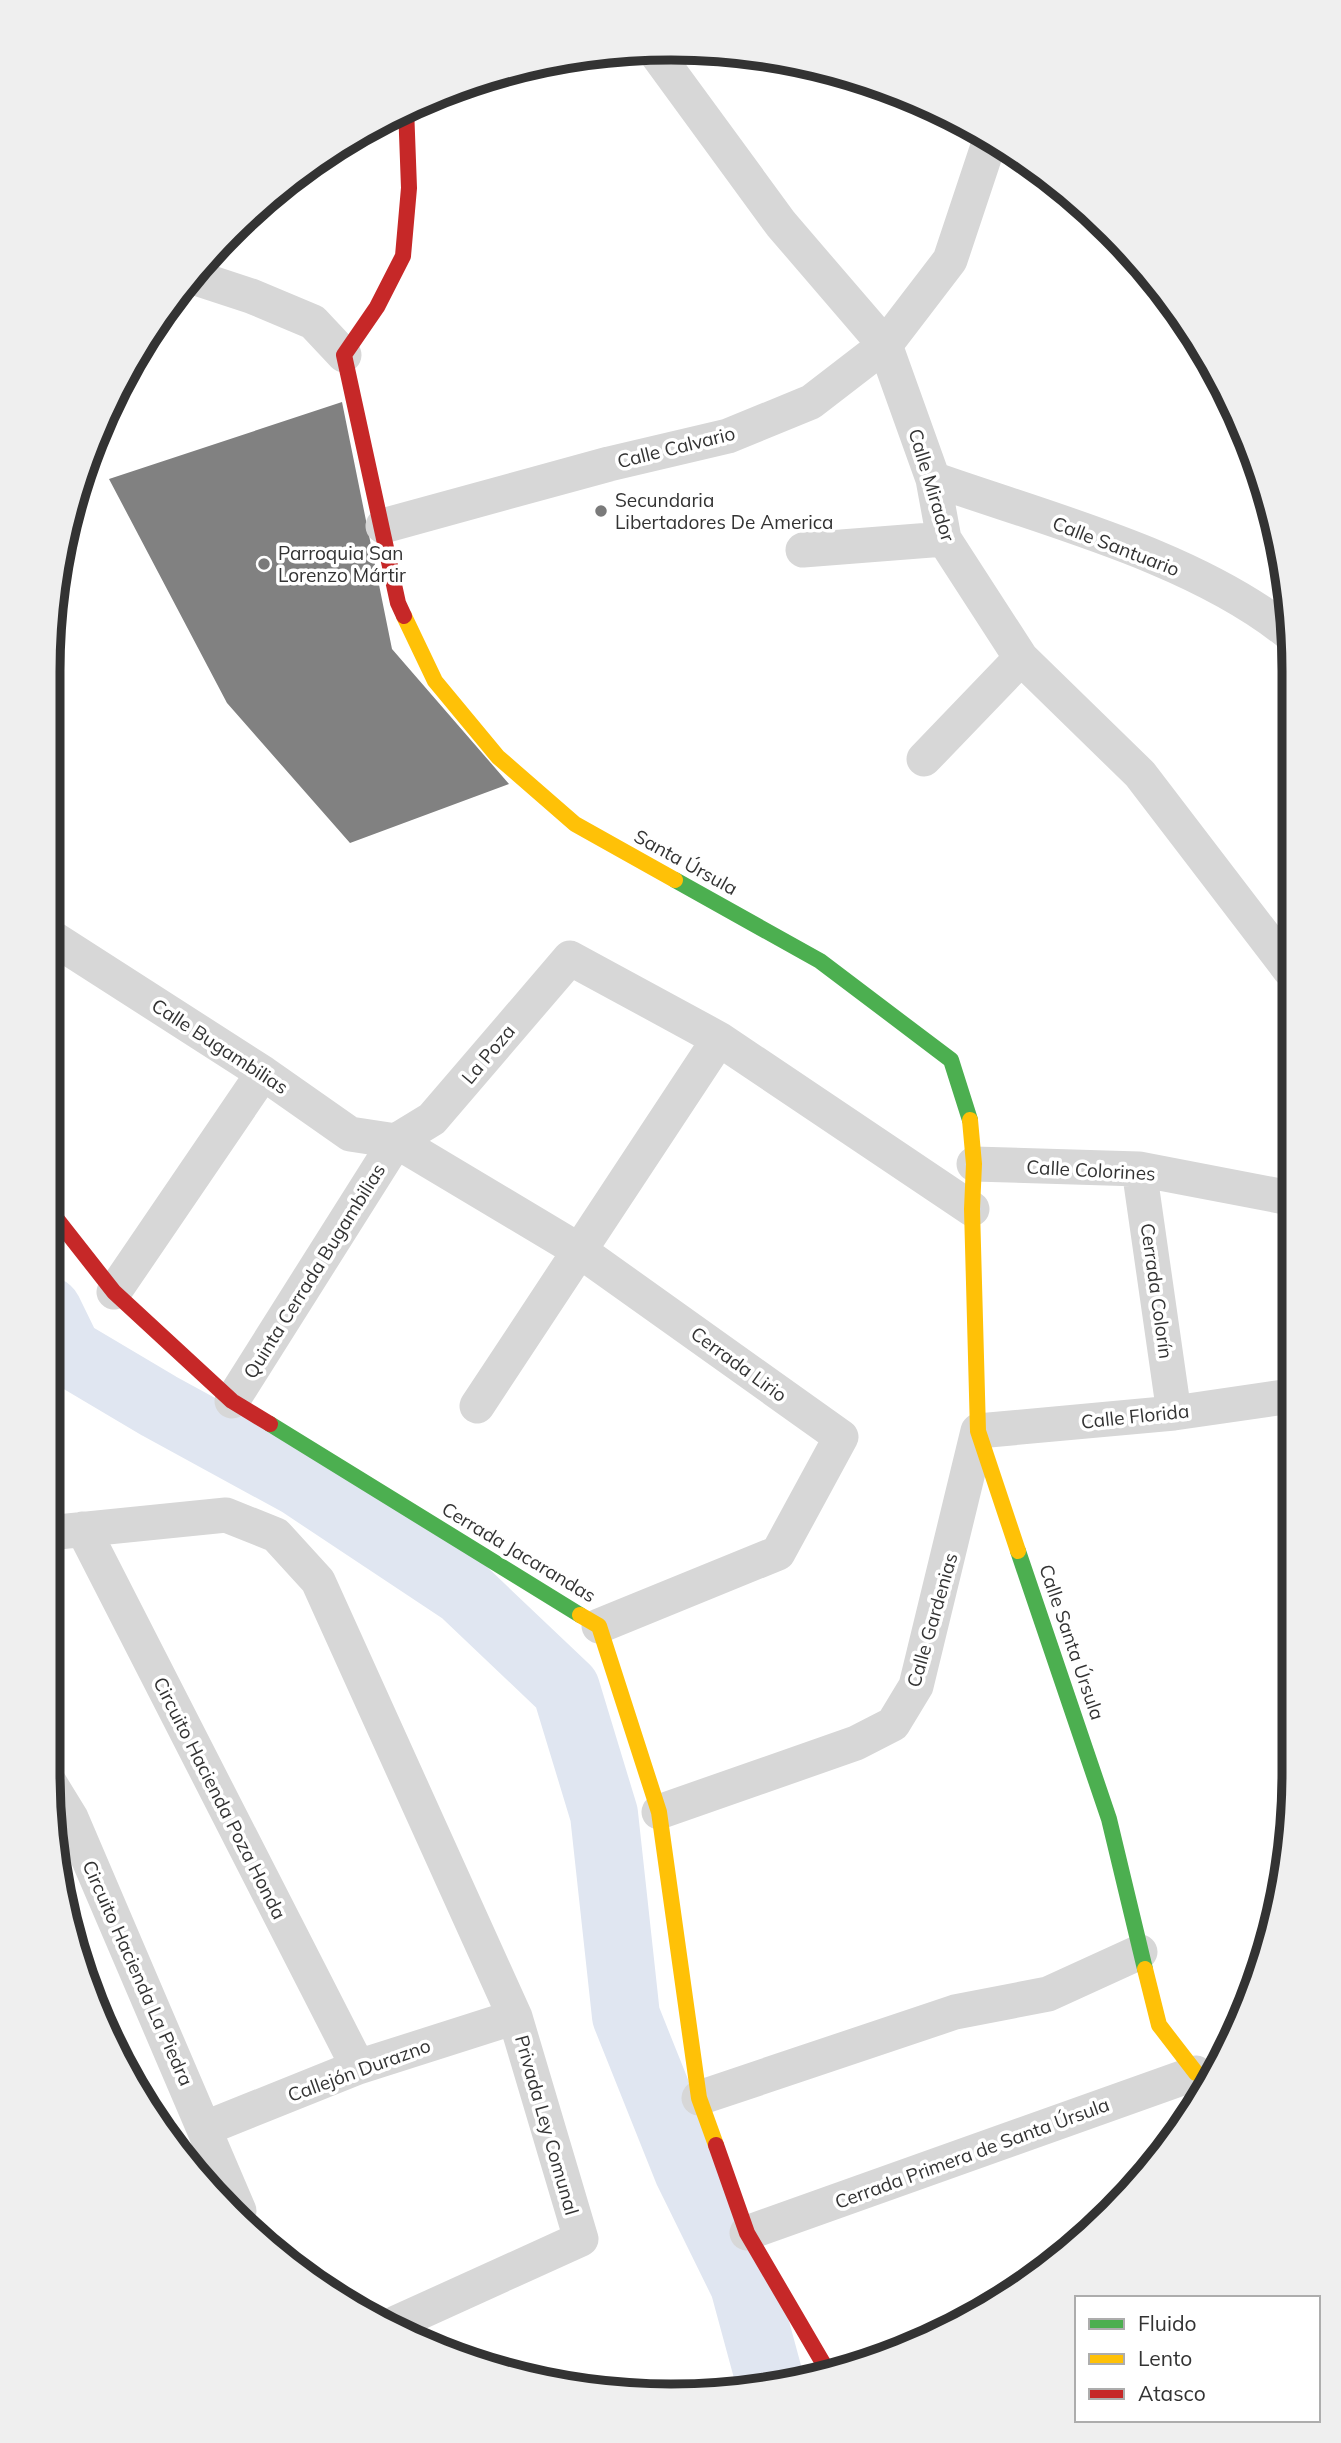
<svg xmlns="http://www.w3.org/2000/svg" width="1341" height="2443" font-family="Mulish,sans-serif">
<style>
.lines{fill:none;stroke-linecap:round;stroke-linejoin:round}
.river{stroke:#e0e6f1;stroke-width:68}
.building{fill:#818181}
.street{stroke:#d7d7d7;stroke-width:35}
.fast{stroke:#4caf50;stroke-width:16}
.slow{stroke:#ffc107;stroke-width:16}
.jam{stroke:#c62828;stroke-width:16}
.poi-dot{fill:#7a7a7a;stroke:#fff;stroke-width:2.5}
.labels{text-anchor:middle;stroke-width:7;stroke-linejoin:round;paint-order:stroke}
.street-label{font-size:19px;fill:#333;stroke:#fff}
.poi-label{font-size:19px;fill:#333;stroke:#fff;text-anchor:start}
.rim{fill:none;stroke:#333;stroke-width:9}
</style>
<rect width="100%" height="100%" fill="#fff"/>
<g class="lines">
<path class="river" d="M48,1311L68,1352L159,1406L300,1483L464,1592L566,1689L604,1814L626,2016L688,2171L744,2285L770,2381"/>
</g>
<path class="building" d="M342,402L392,649L509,784L350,843L227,703L109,479Z"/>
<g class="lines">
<path class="street" d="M653,49L781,224L885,345L933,479L944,539L1021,658L1140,774L1290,970
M190,276L251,296L313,322L344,355
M933,479C1046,519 1195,557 1289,633
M383,526L609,464L728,436L811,402L885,345L950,260L991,137
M803,550L944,539
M924,759L1021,658
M48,935L263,1073L350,1134L396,1141L580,1251L841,1437L778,1553L599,1626
M974,1164L1139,1169L1290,1198
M1139,1169L1174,1413
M114,1292L263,1073
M232,1401L396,1141L432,1119L570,958L719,1039L972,1209
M477,1406L719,1039
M83,1529L358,2067
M48,1533L226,1515L276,1535L318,1581L515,2017L581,2239L396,2323
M49,1782L71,1818L239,2211
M659,1812L856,1743L893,1724L916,1686L978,1431L1174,1413L1291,1396
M699,2098L955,2012L1048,1994L1140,1952
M206,2128L358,2067L515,2017
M747,2233L1196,2073"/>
<path class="fast" d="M675,880L820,961L951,1060L970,1120
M270,1424L580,1615
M1018,1551L1109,1819L1145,1969"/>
<path class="slow" d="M404,616L435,681L498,757L575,824L675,880
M970,1120L974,1164L972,1209L978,1431L1018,1551
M580,1615L599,1626L659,1812L699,2098L716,2145
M1145,1969L1159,2025L1196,2073L1212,2080"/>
<path class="jam" d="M404,616L398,603L344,355L377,307L403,256L409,188L406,107
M48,1208L114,1292L232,1401L270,1424
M716,2145L747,2233L823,2363"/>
</g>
<g class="poi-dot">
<circle cx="601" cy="511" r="7"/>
<circle cx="264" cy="564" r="7"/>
</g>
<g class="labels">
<g class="street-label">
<text transform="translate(676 447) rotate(-14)" y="7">Calle Calvario</text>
<text transform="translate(932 485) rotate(73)" y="7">Calle Mirador</text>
<text transform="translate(1116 546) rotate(21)" y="7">Calle Santuario</text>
<text transform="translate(686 862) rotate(29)" y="7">Santa Úrsula</text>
<text transform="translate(220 1046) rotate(33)" y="7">Calle Bugambilias</text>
<text transform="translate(488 1054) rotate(-50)" y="7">La Poza</text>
<text transform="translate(1091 1170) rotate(3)" y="7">Calle Colorines</text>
<text transform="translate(314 1271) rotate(-58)" y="7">Quinta Cerrada Bugambilias</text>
<text transform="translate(1157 1291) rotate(82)" y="7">Cerrada Colorín</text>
<text transform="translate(739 1364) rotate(36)" y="7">Cerrada Lirio</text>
<text transform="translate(1135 1416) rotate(-6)" y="7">Calle Florida</text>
<text transform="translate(519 1552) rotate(31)" y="7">Cerrada Jacarandas</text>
<text transform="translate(932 1620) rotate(-74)" y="7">Calle Gardenias</text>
<text transform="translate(1072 1642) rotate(71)" y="7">Calle Santa Úrsula</text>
<text transform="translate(220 1798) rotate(63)" y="7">Circuito Hacienda Poza Honda</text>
<text transform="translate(138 1973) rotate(66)" y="7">Circuito Hacienda La Piedra</text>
<text transform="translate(359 2070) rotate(-20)" y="7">Callejón Durazno</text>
<text transform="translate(547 2125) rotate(74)" y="7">Privada Ley Comunal</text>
<text transform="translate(972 2153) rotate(-20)" y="7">Cerrada Primera de Santa Úrsula</text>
</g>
<g class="poi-label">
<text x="615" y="507">Secundaria<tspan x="615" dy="22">Libertadores De America</tspan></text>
<text x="278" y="560">Parroquia San<tspan x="278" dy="22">Lorenzo Mártir</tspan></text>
</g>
</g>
<path d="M0 0H1341V2443H0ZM671 60H671A611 611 0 0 1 1282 671V1773A611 611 0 0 1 671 2384H671A611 611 0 0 1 60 1773V671A611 611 0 0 1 671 60Z" fill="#efefef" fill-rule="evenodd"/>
<path class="rim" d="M671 60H671A611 611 0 0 1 1282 671V1773A611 611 0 0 1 671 2384H671A611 611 0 0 1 60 1773V671A611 611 0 0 1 671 60Z"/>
<rect x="1075" y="2296" width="245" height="126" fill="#ffffff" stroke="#adadad" stroke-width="2"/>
<rect x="1089" y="2319" width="35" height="10" fill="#4caf50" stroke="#adadad" stroke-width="2"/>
<text x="1138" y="2331" font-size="21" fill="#333333">Fluido</text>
<rect x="1089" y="2354" width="35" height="10" fill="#ffc107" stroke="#adadad" stroke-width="2"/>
<text x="1138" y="2366" font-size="21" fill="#333333">Lento</text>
<rect x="1089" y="2389" width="35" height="10" fill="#c62828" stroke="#adadad" stroke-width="2"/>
<text x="1138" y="2401" font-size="21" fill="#333333">Atasco</text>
</svg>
